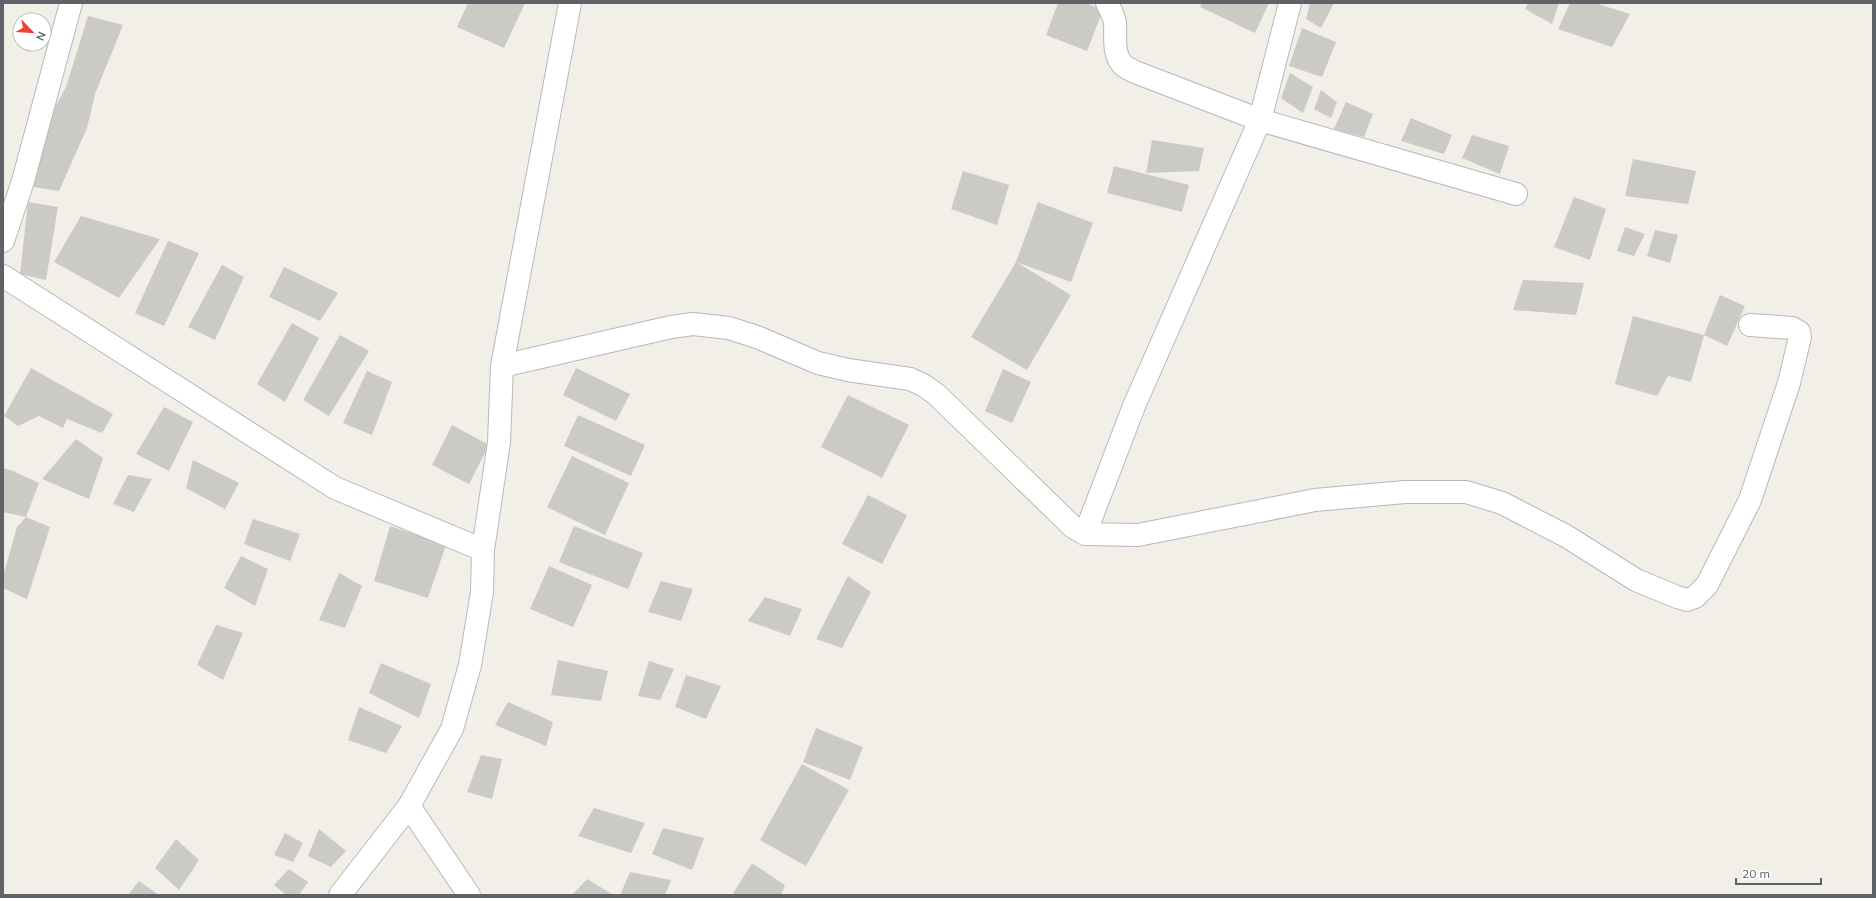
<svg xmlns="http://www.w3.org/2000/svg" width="1876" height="898" font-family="Mulish,sans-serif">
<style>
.building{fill:#cccac5}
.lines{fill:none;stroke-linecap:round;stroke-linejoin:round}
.street-casing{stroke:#b5b8bc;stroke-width:24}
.secondary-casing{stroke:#b6babf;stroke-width:24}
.street{stroke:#fff;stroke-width:22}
.secondary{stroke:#fff;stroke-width:22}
</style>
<rect width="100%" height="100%" fill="#f1efe8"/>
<path class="building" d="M468,3H525L504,48L457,27Z
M1058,3H1086L1103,10L1087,51L1046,35Z
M1202,3H1269L1255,33L1200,7Z
M1310,3H1334L1321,28L1306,19Z
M1528,3H1559L1552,24L1525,9Z
M1570,3H1595L1630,14L1612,47L1558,29Z
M88,16L123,25L95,94L87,128L59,191L33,187L51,115L66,87Z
M1302,28L1336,42L1322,77L1289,66Z
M1290,73L1313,87L1303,113L1281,98Z
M1321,90L1337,102L1331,118L1314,109Z
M1346,102L1373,114L1364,137L1334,129Z
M1411,118L1452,135L1444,154L1401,141Z
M1472,135L1509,146L1500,174L1462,158Z
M1152,140L1204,148L1199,171L1146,173Z
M1633,159L1696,171L1688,204L1625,196Z
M1114,166L1189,185L1182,212L1107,193Z
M963,171L1009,185L997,225L951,209Z
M1574,197L1606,209L1590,260L1554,247Z
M28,202L58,207L46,280L20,274Z
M1038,202L1093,223L1071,282L1016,262Z
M81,216L160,239L119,298L54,262Z
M1625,227L1645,234L1634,256L1617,251Z
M1655,230L1678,235L1670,263L1647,256Z
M168,241L199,253L164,326L135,313Z
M1016,262L1071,295L1027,370L971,337Z
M222,265L244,277L215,340L188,327Z
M284,267L338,293L320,321L269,297Z
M1523,280L1584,283L1576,315L1513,310Z
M1720,295L1745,306L1727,346L1704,335Z
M1633,316L1704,335L1691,382L1668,376L1657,396L1615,384Z
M292,323L319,338L285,402L257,384Z
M340,335L369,351L329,416L303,400Z
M31,368L113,414L102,433L67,419L63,428L39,416L18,426L4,416Z
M576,368L630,394L616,421L563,395Z
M1003,369L1031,382L1012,423L985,411Z
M367,371L392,382L372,435L343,423Z
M848,395L909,425L882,478L821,447Z
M164,407L193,422L169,471L136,454Z
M578,415L645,445L631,476L564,446Z
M452,425L489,445L469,484L432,465Z
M76,439L103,458L89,499L42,479Z
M572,456L629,483L605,535L547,507Z
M193,460L239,483L225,509L186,488Z
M3,468L13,471L39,483L26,517L3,512Z
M128,475L152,479L134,512L113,504Z
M868,495L907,515L882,564L842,544Z
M26,517L50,527L27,599L3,588V576L17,527Z
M253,519L300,534L290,561L244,544Z
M390,526L446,545L428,598L374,581Z
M574,526L643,553L628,589L559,562Z
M241,556L268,569L255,606L224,588Z
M549,566L592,585L573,627L530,609Z
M339,573L362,586L345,628L319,620Z
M848,576L871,592L842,648L816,639Z
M661,581L693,589L681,621L648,612Z
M765,597L802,609L790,636L748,621Z
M216,625L243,633L223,680L197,665Z
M558,660L608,671L601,701L551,695Z
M649,661L674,669L660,700L638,696Z
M381,663L431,684L419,718L369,693Z
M686,675L721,686L706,719L675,707Z
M508,702L553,722L546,746L495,725Z
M359,707L402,726L386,753L348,740Z
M816,728L863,747L850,780L803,762Z
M481,755L502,759L492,799L467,792Z
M802,764L849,790L806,866L760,840Z
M594,808L645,823L631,853L578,836Z
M663,828L704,838L692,870L652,854Z
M319,829L346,851L331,867L308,856Z
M285,833L303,843L293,862L274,855Z
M176,839L199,860L179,890L155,868Z
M752,863L785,885L781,895H732Z
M289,869L308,882L299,895H286L274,885Z
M630,872L671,880L665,895H620Z
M587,879L612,894L611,895H572Z
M139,881L159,895H128Z"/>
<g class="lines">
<g class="street-casing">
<path id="street" d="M1107,3C1110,9 1114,16 1115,23C1116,37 1112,55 1124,66C1127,68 1131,70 1135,72L1260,120L1516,194
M3,241L23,181L71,3
M3,276L335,488L483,550
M502,366L671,327L693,324L729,328L757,337L818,363L848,370L910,379L923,385L936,394L1073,527L1085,534L1134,406L1260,120L1290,3
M1085,534L1138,535L1315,500L1405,492H1466L1502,503L1566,536L1636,580L1677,597L1687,600L1695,597L1707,585L1750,500L1789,383L1800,337L1799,332L1792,328L1750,325
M409,806L469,895"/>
</g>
<g class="secondary-casing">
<path id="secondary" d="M340,895L409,806L452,729L470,665L482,592L483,550L499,442L502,366L570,3"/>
</g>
<use href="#street" class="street"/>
<use href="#secondary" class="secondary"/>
</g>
<rect width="1876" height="898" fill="none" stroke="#5f6368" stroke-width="8"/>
<g transform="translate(32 32) rotate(115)"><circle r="19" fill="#ffffff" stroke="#bfc1c3"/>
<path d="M0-3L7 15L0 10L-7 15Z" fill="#ea4335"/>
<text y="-6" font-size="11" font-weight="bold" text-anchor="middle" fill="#5f6368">N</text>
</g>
<path d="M1736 878v6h85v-6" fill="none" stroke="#5f6368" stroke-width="2"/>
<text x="1742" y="878" font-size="12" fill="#5f6368" stroke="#ffffff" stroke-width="3" paint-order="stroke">20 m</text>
</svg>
